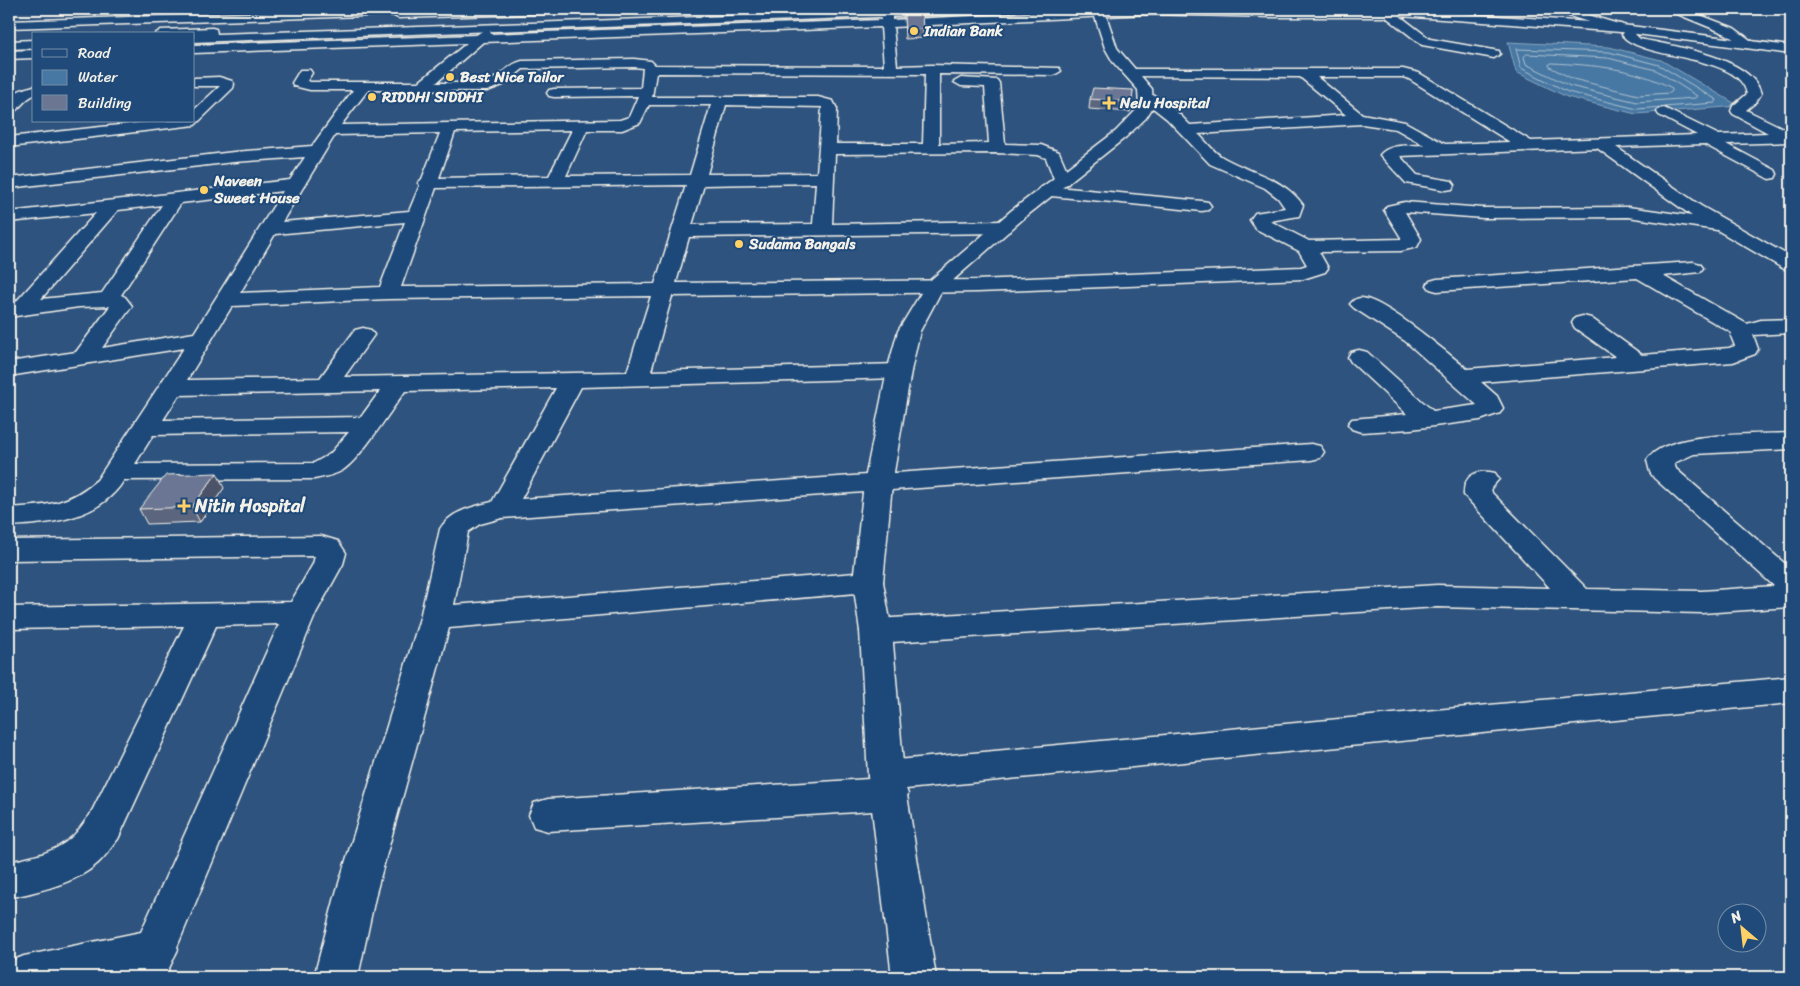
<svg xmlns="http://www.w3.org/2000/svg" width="1800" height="986" font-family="Sriracha,sans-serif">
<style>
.water{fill:#4778a4;stroke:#8ca8bf}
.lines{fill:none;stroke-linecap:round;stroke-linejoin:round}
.shore{stroke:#afc1cd;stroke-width:1}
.minor-casing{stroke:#f4f1e8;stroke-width:3}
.tertiary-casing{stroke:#f4f1e8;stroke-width:3}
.trunk-casing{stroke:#f4f1e8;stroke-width:3}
.minor{fill:#1f4a7a;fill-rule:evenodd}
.tertiary{fill:#1f4a7a;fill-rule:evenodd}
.trunk{fill:#1f4a7a;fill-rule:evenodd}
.wall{fill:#5c657e;stroke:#f4f1e8}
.shaded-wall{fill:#4b5367;stroke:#f4f1e8}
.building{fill:#6b7693;stroke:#f4f1e8}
.poi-dot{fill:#ffd166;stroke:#1f4a7a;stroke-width:2}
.labels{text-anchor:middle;stroke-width:4;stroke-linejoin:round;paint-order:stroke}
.far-poi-label{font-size:15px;font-weight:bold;fill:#f4f1e8;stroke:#1f4a7a;text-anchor:start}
.poi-label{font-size:18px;font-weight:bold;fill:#f4f1e8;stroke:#1f4a7a;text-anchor:start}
</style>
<rect width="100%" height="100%" fill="#2e537f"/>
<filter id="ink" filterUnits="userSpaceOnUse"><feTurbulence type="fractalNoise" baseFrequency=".02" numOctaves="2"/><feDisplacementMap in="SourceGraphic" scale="10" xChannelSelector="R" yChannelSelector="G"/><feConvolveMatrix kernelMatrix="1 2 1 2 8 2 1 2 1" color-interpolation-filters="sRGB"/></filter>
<g filter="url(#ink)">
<path class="water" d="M1508,42L1609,47L1661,60L1739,106L1636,114L1567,97L1516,72Z"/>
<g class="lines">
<path class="shore" d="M1527,54L1608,58L1656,70L1697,96L1695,98L1637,102L1570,86L1526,64L1524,57Z
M1552,63C1594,65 1634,68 1672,88V91L1670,93L1638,95L1573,79L1550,67L1549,65Z
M1663,107L1637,109L1568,92L1521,68L1516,49L1609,52L1659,65L1717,100L1715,103L1664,107"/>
<g class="minor-casing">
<path id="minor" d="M370,9H407L409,11L494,9H607L601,12L398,18L392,15L9,28V21Z
M1116,9L1272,11L1388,9L1621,24L1627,28L1621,32L1400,16L1430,39L1499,51L1500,54L1494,58L1422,45L1386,17H1272L1147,14L893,27L897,66L931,65L1059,68L1061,71L1054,75L939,74V144L989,143L985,87L961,86L954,82L961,78L997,80L999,83L1005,144L1041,145L1059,152L1071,180L1068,184H1056L1046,158L1038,155L997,153L835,154L832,224L1003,221L1010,223L1012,227L1010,231L1003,233L689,237L676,283L977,280L1301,267L1307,265L1299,251L1256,229L1250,220L1255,213L1285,208L1278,198L1265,188L1210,164L1167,119L1139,97L1141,94C1157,90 1179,114 1190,125L1346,115L1300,77L1126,76L1124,73L1131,69H1403L1419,73L1531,141L1697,135L1659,115L1657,112L1659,109L1664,108L1719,135L1768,133L1733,114L1731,111L1733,106L1747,94C1740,53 1642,61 1622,35L1628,27L1632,26L1638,30L1635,34L1640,39C1672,46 1753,57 1761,94L1756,102L1746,110L1791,132V142L1726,144L1775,170L1777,174L1775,178L1769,179L1704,144L1616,147L1701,206L1791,257V271L1784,269L1717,230L1628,217L1483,218L1405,212L1421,239L1417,247L1401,251L1319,252L1328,268L1325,272L1303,279L977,292L672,296L651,371L899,364L907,366L911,371L907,376L899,378L581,387L521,499L1311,444L1320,446L1324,452L1320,458L1311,460L502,518L480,524L468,532L454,605L868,572L879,575L883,582L879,589L868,592L449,628L376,893L358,977H314L336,893L420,618L440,529C451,511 472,507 492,502L556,388L405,391C391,410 361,458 343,470C335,475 324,477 314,479L124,480C100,519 51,524 9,526V508C47,505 66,506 97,480L184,348L9,376V362L76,352L110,306L79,307L9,317V305L14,304L96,213L9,222V212L290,180L305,157L234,162L9,188V178L234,152L312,146L353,90H310L294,86L292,83L300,70H310L312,73L307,81L310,82H419L467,43L194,53V45L476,35L486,29L490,30L491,34L881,20L880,14L886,11L892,14V20ZM881,27L884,66L655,65L651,61L634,59L522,61C507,65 500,77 486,83H436L483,42ZM634,67L643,68L641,88L554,89L549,90L547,93L549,96L554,97L638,96L629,117L620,120L341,125L368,90L487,91L503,85L523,69ZM656,73L925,74L923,144H836L837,109L833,101L818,97H652ZM1317,77H1403L1409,79L1510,142L1445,144L1405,122L1362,114ZM649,105H711L690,175L566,176L587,130H622L640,123ZM726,105L822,107L817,173L707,174ZM1362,124L1396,129L1424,145C1411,146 1389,143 1380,155L1406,183L1446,190L1452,189L1455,185L1452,181L1417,175L1400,156L1597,148L1692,216L1628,207L1483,208L1405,202L1387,206L1384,210L1402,239L1309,241L1270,221L1299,216L1303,205C1283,177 1252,174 1224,158C1214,153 1206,141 1198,134ZM572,130L549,176L439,178L455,132ZM440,133L422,179L418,183L420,185L409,211L282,222L335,135ZM816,183L813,224L692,225L704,185ZM686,185L655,284L401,287L436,188ZM283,191L194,333L102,348L132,306L125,297L121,295L181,203ZM162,205L102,293L41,299L118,210ZM405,222L380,287L240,293L275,234ZM651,296L627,372L344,377L374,335L371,330L363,328L355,330L320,378L187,380L232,306L388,299ZM380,391L361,417L163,420L179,395ZM349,432L330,454L314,463L135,464L153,435Z
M1668,9H1684L1734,28L1757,45L1755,48H1747L1726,34L1670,11Z
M34,50V58L9,59V51Z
M219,77L232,81L234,84L233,88L195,125L9,147V137L156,121H194V110L220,86H194V78Z
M34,86V95C23,99 19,112 9,114C9,94 14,91 34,86Z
M1047,186L1202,201L1208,202L1211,206L1208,210L1202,211L1041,195L1038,191L1041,187Z
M1693,262L1700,264L1703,268L1700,272L1663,276L1747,324L1761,320L1791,319V333L1753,335L1758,349L1755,354L1733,362L1481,382L1497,396L1503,408L1500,413L1480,420L1411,429L1361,432L1352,429L1348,424L1352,419L1407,414L1351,362L1348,357L1351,352L1359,350L1367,352L1433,411L1477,405L1405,341L1354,308L1350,304L1354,300C1356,299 1358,298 1361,298C1383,298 1449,354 1467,369L1616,357L1575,328L1572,323L1575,318L1583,316L1591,318L1642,355L1729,348L1735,346L1731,336L1732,333L1637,278L1437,291L1430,289L1427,285L1430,281L1437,279Z
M1791,433V449L1694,454L1674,463L1676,469L1791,569V607L1702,613L1437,607L876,643L865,639L860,631L865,623L876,619L1437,585L1550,588L1464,495C1463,475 1477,469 1495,473L1499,479L1491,488L1492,493L1587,589L1702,591L1774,586L1654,478L1650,472L1647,460C1667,430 1757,435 1791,433Z
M321,536L338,541L346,553L343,564L316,613L177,947L178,949L165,977H9V962L24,956L141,932L279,624L216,626L118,839C111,847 106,856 98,863C75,884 39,891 9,898V862C31,857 55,853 72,837C79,831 84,822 90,815L184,626L9,629V607L291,602L313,564L315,556L9,560V540Z
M1791,677V703L906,789L908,794L902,805L889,810L548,831L534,827L529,815L534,803L548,799L869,779L868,776L873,765L886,761Z"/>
</g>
<g class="tertiary-casing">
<path id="tertiary" d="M1088,9H1102L1105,12L1117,48L1152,89L1153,107L1146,118L1126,137L1024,218L942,290L920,331L911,371L892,484L883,582L892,631L904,776L936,977H892L868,776L860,631L853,582L864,484L887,371L898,331L927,283L1012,210L1116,131L1139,107L1138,90L1113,62L1105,48L1094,14Z
M1552,9H1568L1622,25L1791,46V54L1621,32L1553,11Z"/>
</g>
<g class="trunk-casing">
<path id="trunk" d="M923,9H1019L1013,12L194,42V34H155L161,30L212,28L216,29L217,34Z
M34,40V48L9,49V41Z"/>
</g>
<use href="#minor" class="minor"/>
<use href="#tertiary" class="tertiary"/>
<use href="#trunk" class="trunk"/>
</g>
<path class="wall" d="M904,15L923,29V38L905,39Z
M1133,90L1130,112L1089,109L1090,99Z
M224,488L200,522L147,524L139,509Z"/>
<path class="shaded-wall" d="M217,473L224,488L200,522L192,507Z"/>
<path class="building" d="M904,15H922L923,29L905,30Z
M1093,88L1133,90L1132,102L1090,99Z
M217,473L192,507L139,509L166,475Z"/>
</g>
<g class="poi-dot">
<circle cx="914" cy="31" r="5"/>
<circle cx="450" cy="77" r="5"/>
<circle cx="372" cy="97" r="5"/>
<path d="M1106.5 95.5h5v5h5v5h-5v5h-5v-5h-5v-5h5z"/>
<circle cx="204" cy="190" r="5"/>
<circle cx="739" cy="244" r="5"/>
<path d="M181.5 498.5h5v5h5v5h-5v5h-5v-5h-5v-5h5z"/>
</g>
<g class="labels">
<g class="far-poi-label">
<text x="924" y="36">Indian Bank</text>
<text x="460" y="82">Best Nice Tailor</text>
<text x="382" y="102">RIDDHI SIDDHI</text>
<text x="1120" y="108">Nelu Hospital</text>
<text x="214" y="186">Naveen<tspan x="214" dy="17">Sweet House</tspan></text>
<text x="749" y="249">Sudama Bangals</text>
</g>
<g class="poi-label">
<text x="195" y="512">Nitin Hospital</text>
</g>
</g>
<rect width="1800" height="986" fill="none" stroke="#1f4a7a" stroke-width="30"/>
<rect x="15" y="15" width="1770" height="956" fill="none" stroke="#f4f1e8" stroke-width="2" filter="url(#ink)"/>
<rect x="32" y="32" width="162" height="90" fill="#1f4a7a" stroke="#748da6"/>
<rect x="42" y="49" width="25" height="8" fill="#1f4a7a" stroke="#748da6"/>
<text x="78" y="58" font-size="15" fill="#f4f1e8">Road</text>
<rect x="42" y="70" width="25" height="15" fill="#4778a4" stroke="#748da6"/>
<text x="78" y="82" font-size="15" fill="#f4f1e8">Water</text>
<rect x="42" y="95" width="25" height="15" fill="#6b7693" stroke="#748da6"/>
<text x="78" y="108" font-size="15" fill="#f4f1e8">Building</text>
<g transform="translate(1742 928) rotate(332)"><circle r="24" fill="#1f4a7a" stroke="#748da6"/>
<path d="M0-4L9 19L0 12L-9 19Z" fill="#ffd166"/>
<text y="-8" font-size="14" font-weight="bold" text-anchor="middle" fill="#f4f1e8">N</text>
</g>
</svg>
